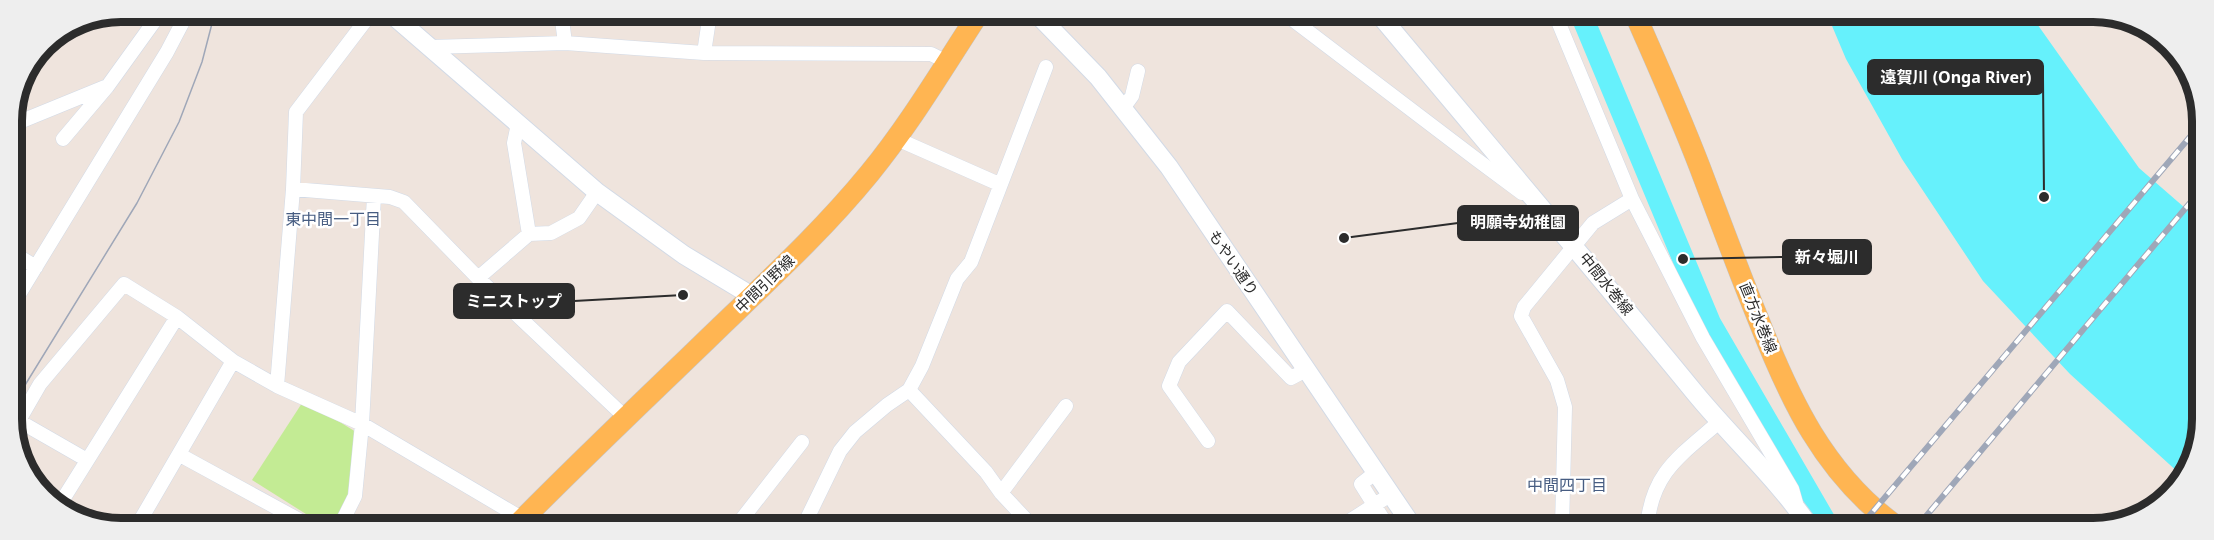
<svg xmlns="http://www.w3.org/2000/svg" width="2214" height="540" font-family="'Noto Sans','Noto Sans JP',sans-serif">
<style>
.green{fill:#c3eb94}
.water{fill:#66f1fc}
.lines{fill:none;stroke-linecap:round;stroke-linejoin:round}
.river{stroke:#66f1fc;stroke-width:22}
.street-casing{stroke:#d2dae6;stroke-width:15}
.secondary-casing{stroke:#d2dae6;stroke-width:20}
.primary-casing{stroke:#c4c4c4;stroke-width:22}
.street{stroke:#fff;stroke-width:14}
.secondary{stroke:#fff;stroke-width:18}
.primary{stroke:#ffb552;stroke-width:21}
.tram{stroke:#9fa7b8;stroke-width:1.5}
.rail-casing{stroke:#9fa7b8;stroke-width:6}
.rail{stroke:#fff;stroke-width:4;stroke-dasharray:11;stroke-linecap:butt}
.labels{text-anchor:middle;stroke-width:5;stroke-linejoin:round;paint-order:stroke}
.street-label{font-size:15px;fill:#2c2c2c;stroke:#fff}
.neighbourhood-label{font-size:16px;fill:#475d82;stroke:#fff}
.rim{fill:none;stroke:#2c2c2c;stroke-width:8}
.leader{fill:none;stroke:#2c2c2c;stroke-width:2}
.callout-dot{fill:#2c2c2c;stroke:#fff;stroke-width:2}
.callout{fill:#2c2c2c;stroke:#2c2c2c;stroke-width:2}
.callout-label{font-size:16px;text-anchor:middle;font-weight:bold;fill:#fff}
</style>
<rect width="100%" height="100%" fill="#efe4dd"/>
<path class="green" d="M304,400L356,432L352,493L331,526H325L252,480Z"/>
<path class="water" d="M1827,14H2030L2139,168L2200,221V440L2180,474L2070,374L1983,281L1902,159L1846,59Z"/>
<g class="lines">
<path class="river" d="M1581,14L1710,323L1829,528"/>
<g class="street-casing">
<path id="street" d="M561,12L565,43
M1284,13L1476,159L1522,193
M1555,14L1632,199L1703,338L1792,489L1796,503
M430,47L565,43L704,53L931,54L947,62
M704,53L710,13
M1124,107L1132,96L1138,71
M518,124L514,143L529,234
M12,125L105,87
M63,139L107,87L161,12
M897,139L999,184
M293,189L390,197L404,202L478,278L626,418
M13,253L36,267
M478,278L529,234L551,233L579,218L597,192
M13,304L167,52L188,12
M277,386L293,189L296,112L372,12
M909,390L986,472L1001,493L1033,527
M19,421L87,460
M14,429L40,384L124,284L177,317L233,361L277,386L362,424L523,519
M1208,441L1169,386L1179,362L1227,311L1291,378L1306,370
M180,455L310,526
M1375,473L1361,484L1388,527
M1001,493L1066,406
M60,504L177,317
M137,526L233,361
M340,526L355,496L362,424L374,196
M741,526L738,524L802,442
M803,527L840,451L855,432L887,405L909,390L922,366L957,279L971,262L1046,67
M1340,527L1390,495
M1562,527L1565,407L1557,380L1521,316L1524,307L1593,223L1632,199
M1647,527C1652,472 1680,456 1719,422"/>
</g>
<g class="secondary-casing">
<path id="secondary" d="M389,12L597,192L684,255L752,296
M1036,13L1098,77L1169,167L1413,527
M1378,13C1484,140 1591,266 1695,393C1732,438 1777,479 1810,527"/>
</g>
<g class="primary-casing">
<path id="primary" d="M1635,14C1659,69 1684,124 1705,181C1722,226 1739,272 1757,316C1789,398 1824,475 1899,528
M516,526C583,458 652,393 720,327C772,277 824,229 869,174C910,124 943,68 979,13"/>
</g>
<use href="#street" class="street"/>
<use href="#secondary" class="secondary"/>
<use href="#primary" class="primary"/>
<path class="tram" d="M14,403L137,203L179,122L202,62L215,12"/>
<g class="rail-casing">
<path id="rail" d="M1859,528L2200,125
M1916,528L2200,191"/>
</g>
<use href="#rail" class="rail"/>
</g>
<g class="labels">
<g class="street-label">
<text transform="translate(1233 263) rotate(56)" y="5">もやい通り</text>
<text transform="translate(765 284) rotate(-44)" y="5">中間引野線</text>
<text transform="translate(1606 284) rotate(51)" y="5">中間水巻線</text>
<text transform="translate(1758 318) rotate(68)" y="5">直方水巻線</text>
</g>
<g class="neighbourhood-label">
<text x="333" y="225">東中間一丁目</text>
<text x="1567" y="491">中間四丁目</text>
</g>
</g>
<path d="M0 0H2214V540H0ZM121 22H2093A99 99 0 0 1 2192 121V419A99 99 0 0 1 2093 518H121A99 99 0 0 1 22 419V121A99 99 0 0 1 121 22Z" fill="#eee" fill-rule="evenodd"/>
<path class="rim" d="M121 22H2093A99 99 0 0 1 2192 121V419A99 99 0 0 1 2093 518H121A99 99 0 0 1 22 419V121A99 99 0 0 1 121 22Z"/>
<path class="leader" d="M2044 197L2043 77M1344 238L1458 223M1683 259L1783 257M683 295L574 301"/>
<g class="callout-dot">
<circle cx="2044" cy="197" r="6"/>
<circle cx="1344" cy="238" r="6"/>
<circle cx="1683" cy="259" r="6"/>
<circle cx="683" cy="295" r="6"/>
</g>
<g class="callout">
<rect x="1868" y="60" width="175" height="34" rx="6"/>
<rect x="1458" y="206" width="120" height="34" rx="6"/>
<rect x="1783" y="240" width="88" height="34" rx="6"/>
<rect x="454" y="284" width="120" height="34" rx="6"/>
</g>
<g class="callout-label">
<text x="1956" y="83">遠賀川 (Onga River)</text>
<text x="1518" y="228">明願寺幼稚園</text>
<text x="1827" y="263">新々堀川</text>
<text x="514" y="307">ミニストップ</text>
</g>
</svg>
